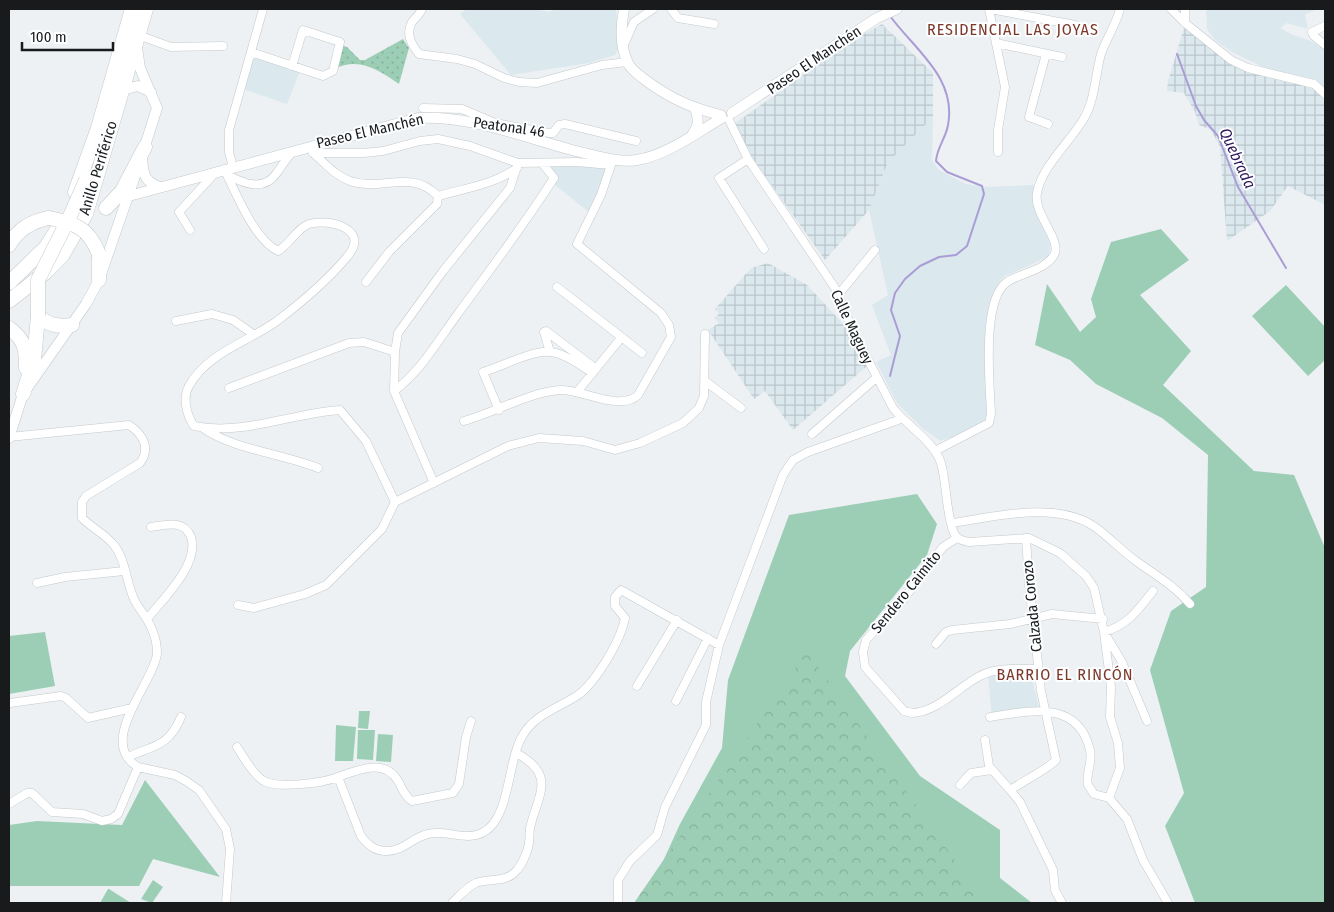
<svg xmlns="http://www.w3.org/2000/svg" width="1334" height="912" font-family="'Fira Sans Condensed',sans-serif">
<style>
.built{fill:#dbe8ee}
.industrial{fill:url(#industrial-grid)}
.green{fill:#9cceb5}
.forest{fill:url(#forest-crowns)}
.park{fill:url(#park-dots)}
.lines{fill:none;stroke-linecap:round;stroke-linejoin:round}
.stream{stroke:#aa9dd6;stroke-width:2}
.street-casing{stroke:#c4c9cb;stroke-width:9}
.secondary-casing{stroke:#c4c9cb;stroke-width:11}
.highway-casing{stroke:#c4c9cb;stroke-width:15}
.street{stroke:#fff;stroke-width:8}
.secondary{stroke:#fff;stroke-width:10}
.highway{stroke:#fff;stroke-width:14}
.highway-bridge-casing{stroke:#c4c9cb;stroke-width:15;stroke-linecap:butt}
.highway-bridge{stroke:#fff;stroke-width:14}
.labels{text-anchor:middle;stroke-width:4;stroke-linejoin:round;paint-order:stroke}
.street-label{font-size:15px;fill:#191a1b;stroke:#fcfeff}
.neighbourhood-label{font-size:16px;letter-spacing:1px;fill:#7d3829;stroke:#fcfeff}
.water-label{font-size:16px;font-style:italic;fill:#2f165a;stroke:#fcfeff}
</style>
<defs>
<pattern id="industrial-grid" width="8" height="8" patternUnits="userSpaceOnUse" patternTransform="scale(1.25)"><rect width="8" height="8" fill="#dbe8ee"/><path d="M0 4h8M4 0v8" fill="none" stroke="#bbc6cc"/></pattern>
<pattern id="forest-crowns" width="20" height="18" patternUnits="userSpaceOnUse" patternTransform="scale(1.25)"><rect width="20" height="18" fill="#9cceb5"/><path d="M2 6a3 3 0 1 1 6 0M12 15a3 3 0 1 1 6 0" fill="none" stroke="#86b09b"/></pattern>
<pattern id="park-dots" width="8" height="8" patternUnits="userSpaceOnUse" patternTransform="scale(1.25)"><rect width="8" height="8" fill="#9cceb5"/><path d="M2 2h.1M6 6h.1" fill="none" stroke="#86b09b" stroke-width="1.8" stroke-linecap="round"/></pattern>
</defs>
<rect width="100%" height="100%" fill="#edf1f4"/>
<path class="built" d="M466,9H537L548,12L556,9H616L619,48L615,55L589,63L511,75L460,14Z
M1206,9H1318L1305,14L1308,29L1287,23L1280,28L1293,35L1311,41L1325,50V85L1323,87L1317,81L1263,67L1232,52L1216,41L1207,29Z
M252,54L300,71L287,104L243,89Z
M933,117L932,160L939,170L966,184L984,187L1034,185V209L1051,245L1048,257L1005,276L1000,281L989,305L985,335L987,412L984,421L956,436L940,441L922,428L897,403L876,362L891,355L872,305L888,295L869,210L888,162Z
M546,165L607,167L590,213L555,185L557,179Z
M1030,671L1040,712L992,718L988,675Z"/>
<path class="industrial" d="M882,24L933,73V117L888,162L869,210L825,260L730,127L848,43Z
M1184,28L1233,66L1277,80L1312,87L1325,100V205L1288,186L1270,211L1227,241L1220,147L1211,130L1199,125L1195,112L1184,93L1167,91L1168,81Z
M768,263L807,285L847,328L867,366L793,430L765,391L754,399L708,330L719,323L715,318L719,314L715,309L751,268Z"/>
<path class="green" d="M1161,229L1189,260L1140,295L1191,351L1163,385L1254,471L1294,475L1325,548V903H1195L1165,826L1184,793L1150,670L1171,611L1206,587L1208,455L1162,418L1096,384L1070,360L1035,345L1047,284L1080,332L1096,317L1091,299L1111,242Z
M1286,285L1325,327V360L1308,376L1252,316Z
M917,494L937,524L927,555L850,651L845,676L920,776L1000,830V878L1032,903H644L680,824L722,748L728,680L789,515Z
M45,632L55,686L9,694V636Z
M359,711H370L368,729L358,728Z
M336,725L356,727L353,761H335Z
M358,730H375L373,760L357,759Z
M378,734L393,735L391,762L376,761Z
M145,780L220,877L153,859L139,886H9V825L37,821L122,825Z
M153,880L163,887L152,903L141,899Z
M108,889H109L131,903H100Z"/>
<path class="forest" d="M807,651L985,903H634Z"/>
<path class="park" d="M403,39L409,48L399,84C379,70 360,57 336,68L341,45L347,47L360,60H365Z"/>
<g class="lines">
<path class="stream" d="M1177,54L1196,106L1204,120L1218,136L1238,187L1286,268
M890,376L900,336L891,310L895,293L905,279L920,266L939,257L956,255L967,246L984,194L982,186L947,172L936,161C937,147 946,138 948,125C957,78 915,50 890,16"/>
<g class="street-casing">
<path id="street" d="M422,9C420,14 416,17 412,22C405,34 412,45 419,54L457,59L475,64L504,78L519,82L537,83L602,65L627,62
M671,9L678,18L714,24
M989,9L1005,87L998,130V152
M990,9L1075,25
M1171,9L1185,23L1231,60L1248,68L1314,84L1325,94
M1185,23V9
M1325,26L1312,32L1314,36L1325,45
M138,35L171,47L223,46
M996,43L1062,57
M623,47L634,22L653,9
M251,52L323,76L333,71L340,42L303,30L292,66
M1046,54L1029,117L1048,124
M423,108L462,109L495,123
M729,120L748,159L835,288L852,329L893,408C907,426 934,441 941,463C947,484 946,515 954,533C956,539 963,541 969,542L1029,538L1060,553L1086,576L1094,588L1104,632L1111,687L1110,717L1118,743L1120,768L1109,798
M495,123L549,133H553L559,125L565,124L636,141
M313,153H363L383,151L420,141L438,139L470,146L518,163L577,162L611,165
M313,153C325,163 334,175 350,181C382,192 410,168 438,196C466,188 493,185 517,168
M748,159L719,178L764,249
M233,167L229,152V130L263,9
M224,169C236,193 254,239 278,251C289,245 297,228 309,224C331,218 371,230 347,257C327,281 302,302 277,321C248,342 207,353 189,386C182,398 187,416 194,426C241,436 293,413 340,410L366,441L395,502
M227,175C243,183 263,192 276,174C282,166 286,158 293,152
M190,230L179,212L216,172
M366,282L389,252L437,204L438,196
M557,287L642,353
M838,295L875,250
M176,321L212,314L233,320L253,334
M550,352L544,332L546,331L595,368
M705,381L741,408
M229,388L349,343L364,342L395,352
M394,391C420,372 438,341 457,315C490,270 524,225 554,178L542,163
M577,392L621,338
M499,410L483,372C501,367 532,350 550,352C564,353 581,365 592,373
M464,421C493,413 530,392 560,390C582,389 620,412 638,395L671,337L669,325L661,313L577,244L601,195L613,159
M203,428C232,449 283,454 318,468
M812,434L876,378
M9,437L129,425C143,434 151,448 140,463L86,496L82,502V518C92,528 105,534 114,545C126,560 126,582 134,599C139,610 149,619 153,632C156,639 157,646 157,654C153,684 96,742 138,767L175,775L186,781L199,790L226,829L230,849L226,903
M935,451L989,423L991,414C990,385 981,300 1007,282C1020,273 1048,270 1055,253C1060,238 1033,213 1037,193C1042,166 1069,143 1083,120C1095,101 1095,76 1101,54C1106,39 1116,25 1120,9
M434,483L394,391L395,352L398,333L443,271L510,188L518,163
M952,523C995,517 1056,500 1095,527C1109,537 1122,551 1136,561C1155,575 1175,586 1190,604
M957,538L943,547L902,601L866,640L863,652L865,667L904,711L912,713C938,712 958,687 980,676C996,667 1020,669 1038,669
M1026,538L1029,584L1041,691L1056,760C1052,766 1019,784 1010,790L1020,802L1053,870L1055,890L1062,903
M37,583L65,577L124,571
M238,605L254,608L305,594L326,585L382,529L395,502L508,446L539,438L583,441L615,450L640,443L683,423L699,408L704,396L705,334
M147,619C163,599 200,564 191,537C184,519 166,525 151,527
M936,644L946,632L952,630L1010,624L1052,614L1103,619
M637,686L677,620
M676,701L708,638
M10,703L61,696L66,698L88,718L132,708
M990,717C1029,711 1078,699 1090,750C1093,763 1085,774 1088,785L1094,794L1109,798
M471,721L466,737L459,784L453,793L412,801C405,797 402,788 398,781C385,758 358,770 338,777L361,836C368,845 375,851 386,851C402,852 413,837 428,834C446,829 466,842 484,832C511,816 507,760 523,735C535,714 559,708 578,695C596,682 621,640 625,618L615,606V597L621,590L719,645
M1147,721L1122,662L1104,632C1128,625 1138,610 1153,591
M985,740L989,766L1010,790
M237,747C244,758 251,771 261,779C273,790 323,783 338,777
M128,757C155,745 169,746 181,717
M960,785L971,773L992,770
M1109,798L1127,819L1143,860L1168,903
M9,804L27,793H32L52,812L83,814L102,821L111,819L118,814L138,767
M452,903C459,896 467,887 476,883C488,878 506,883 516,871C522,865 528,851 529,843C530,838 529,833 530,828C538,794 557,775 516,753
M618,903V880L630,861L657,835L665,807L706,725V702L719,645L783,475L793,460L808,452L901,419"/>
</g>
<g class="secondary-casing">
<path id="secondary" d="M624,9C621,25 620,47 628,63C631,70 638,74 644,79C669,98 691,108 721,115
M137,48L140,68L157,108L143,152
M122,90L138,86L151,92
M732,113L877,18L897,9
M692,135C699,126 699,119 695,108
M142,158C143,173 144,182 160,187
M129,196L418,118C474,115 530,140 584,153C601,157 620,163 637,160C667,155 696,133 722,118
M9,438L23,394L86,304L99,280L136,173"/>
</g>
<g class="highway-casing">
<path id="highway" d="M75,192L98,128L132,9
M106,208L122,191L145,147
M9,245C18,229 32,221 49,218
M99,280V254
M9,283L46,247L60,225
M9,301L46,272L62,256L86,214L146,9
M38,316C49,325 57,327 72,325
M9,328C25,340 26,348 26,368
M23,394L34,360L38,316"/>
</g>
<use href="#street" class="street"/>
<use href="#secondary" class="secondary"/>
<use href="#highway" class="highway"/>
<g class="highway-bridge-casing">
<path id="highway-bridge" d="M49,218C76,224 88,227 99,254
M38,316V280L71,214L86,180"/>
</g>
<use href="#highway-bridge" class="highway-bridge"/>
</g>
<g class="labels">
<g class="street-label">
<text transform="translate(814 60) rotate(-34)" y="5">Paseo El Manchén</text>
<text transform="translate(509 127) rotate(8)" y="5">Peatonal 46</text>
<text transform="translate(370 131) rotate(-13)" y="5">Paseo El Manchén</text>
<text transform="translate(98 168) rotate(-73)" y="5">Anillo Periférico</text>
<text transform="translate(852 327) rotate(65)" y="5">Calle Maguey</text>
<text transform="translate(906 592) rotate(-51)" y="5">Sendero Caimito</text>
<text transform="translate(1032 606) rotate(-96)" y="5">Calzada Corozo</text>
</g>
<g class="neighbourhood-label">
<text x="1013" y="35">RESIDENCIAL LAS JOYAS</text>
<text x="1065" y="680">BARRIO EL RINCÓN</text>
</g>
<g class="water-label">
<text transform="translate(1238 158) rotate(65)" y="6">Quebrada</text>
</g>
</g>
<rect width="1334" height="912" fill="none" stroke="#191a1b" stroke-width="20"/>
<path d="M22 42v8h91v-8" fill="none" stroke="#191a1b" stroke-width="2.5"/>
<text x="30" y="42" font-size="15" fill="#191a1b" stroke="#fcfeff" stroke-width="4" paint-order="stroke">100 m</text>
</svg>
